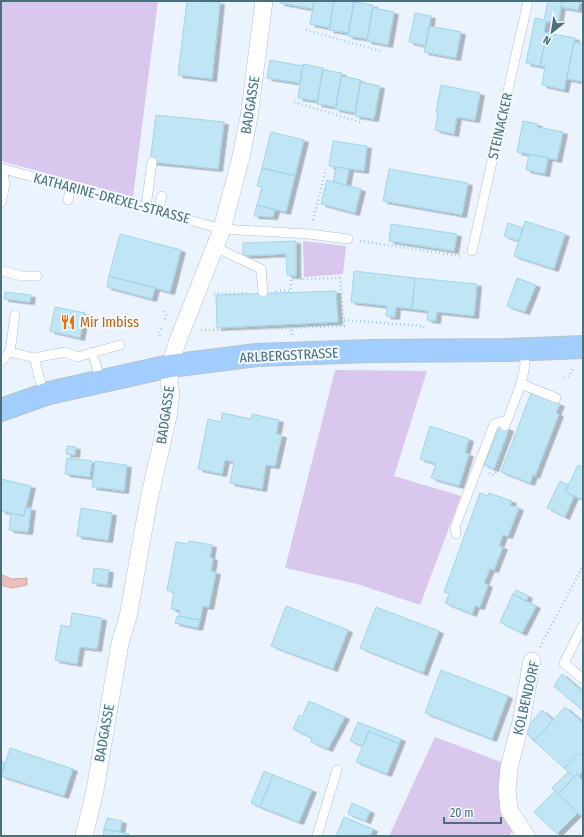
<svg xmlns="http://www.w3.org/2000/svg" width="584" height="837" font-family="'Fira Sans Condensed',sans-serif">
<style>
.green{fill:#d9c7ed}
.water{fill:#e9bebd;stroke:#dca5a2}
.building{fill:#c0e6f5;stroke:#a0d5e9;filter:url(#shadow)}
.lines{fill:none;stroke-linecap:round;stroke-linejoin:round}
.lane-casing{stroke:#abc4cf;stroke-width:10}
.street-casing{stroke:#abc4cf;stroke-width:18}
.primary-casing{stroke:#b3c3c8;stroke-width:24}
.path{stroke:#a2cbdb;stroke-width:2.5;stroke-dasharray:1 3;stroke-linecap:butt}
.lane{stroke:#fff;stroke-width:9}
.street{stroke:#fff;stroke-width:17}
.primary{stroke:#a1cefe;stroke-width:22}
.labels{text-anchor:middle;stroke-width:4;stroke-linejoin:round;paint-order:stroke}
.street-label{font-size:14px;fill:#4b707b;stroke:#f2f9ff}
.food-label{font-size:14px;fill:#c56008;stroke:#f2f9ff;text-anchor:start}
</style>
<defs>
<filter id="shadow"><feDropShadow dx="4.5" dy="2.5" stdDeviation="0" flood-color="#0004"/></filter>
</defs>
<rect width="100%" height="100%" fill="#ebf4fe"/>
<path class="green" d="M1,1H158L133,197L1,161Z
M303,241L346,246L343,274L304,277Z
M335,370L427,371L394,476L461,496L420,605L357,584L285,568Z
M435,737L504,763L502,808L512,831L509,836H389Z"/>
<path class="water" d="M2,575L12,579L27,578V585L12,588L1,585Z"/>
<path class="building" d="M187,1L220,2L212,79L178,75Z
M280,1H314L313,9L280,3Z
M314,1H334L330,28L310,24Z
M334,1H354L348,33L329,30Z
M548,1H562L558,24L546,21L544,32L547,33L540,66L526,63L535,18L544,20Z
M562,1H580L578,10L561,7Z
M354,2L373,5L367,39L348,36Z
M373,8L394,12L388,45L367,41Z
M415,13L431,16L426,46L409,42Z
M429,26L461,32L456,58L424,52Z
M547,33L575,38L564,90L542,85L545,67L540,66Z
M574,42L583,43V82L567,79Z
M270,60L303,66L300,83L267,78Z
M303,64L323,68L317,101L298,98Z
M323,70L342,73L336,107L317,104Z
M341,76L361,80L355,113L335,109Z
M360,82L380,86L374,119L355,116Z
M441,85L480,93L475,120L457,117L454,134L435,130L438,112H436Z
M156,115L224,122L218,169L150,162Z
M523,121L538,124L537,127L563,132L557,160L517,152Z
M271,132L304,140L295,176L262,168Z
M333,141L367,146L364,171L329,166Z
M529,154L548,158L545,174L526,170Z
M336,167L349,169L346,185L333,182Z
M262,168L295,176L286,212L257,205L262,187L257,186Z
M389,169L468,183L462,215L383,201Z
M327,180L361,189L355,213L321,204Z
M257,205L275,210L273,217L254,216Z
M525,221L565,234L554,269L514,256Z
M508,223L523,228L519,241L504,236Z
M391,224L457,234L454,251L389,241Z
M120,234L181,250L170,292L109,276Z
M296,241V276L287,275L286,254L243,256V243Z
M354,271L415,278L412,309L396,307L395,317L386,316L387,306L351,302Z
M109,276L155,288L152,299L107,287Z
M415,278L477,284L474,316L437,312L436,321L427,320L428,311L412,309Z
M517,278L536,285L525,312L507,306Z
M336,291L338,322L217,328L216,295Z
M5,292L31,295L30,302L4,299Z
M55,307L85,313L80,338L50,331Z
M531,393L560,404L556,413L559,414L535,476L533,475L530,483L501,472Z
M222,413L251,419L252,414L279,420L276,434L282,435L275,466L266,465L262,489L230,483L234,462L225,460L222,474L198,469L208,419L221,422Z
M500,425L509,429L494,469L484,465Z
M430,426L469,439L465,453L469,454L459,486L431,478L436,464L420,459Z
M67,446L76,447L75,455L66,454Z
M67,458L92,461L90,477L65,474Z
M95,461L127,465L124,491L92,487Z
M578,465L583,467V500L565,492Z
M1,479L31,486L24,516L1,511Z
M560,481L569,485L565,492L574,496L565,517L547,508Z
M480,493L488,496L489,493L512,501L510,505L519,508L508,536L503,535L499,546L503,547L494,570L490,569L484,583L488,585L480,607L475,606L472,614L445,603L449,594L444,592Z
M26,508H31L28,532L9,530L11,513L24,516Z
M81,508L112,513L108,540L77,536Z
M189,541L212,545L210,557L213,558L211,571L216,572L209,607L203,606L200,620L179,616L180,610L171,609L174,592L167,590L176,542L188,544Z
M94,568L109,570L107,585L92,583Z
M516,590L528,596L526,601L513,594Z
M513,594L536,606L522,633L500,622Z
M286,606L348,630L333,669L271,646Z
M376,607L439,631L423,673L360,648Z
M72,613L102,618L97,649L80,647L77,664L55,660L61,625L70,627Z
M177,616L200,620L198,628L175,623Z
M441,670L508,696L492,739L425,713Z
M562,674L583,692V711L554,686Z
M309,701L345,717L328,749L311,742L312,738L293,729L299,715L302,717Z
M565,707L583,723V757L579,753L564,768L534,741Z
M542,710L553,720L534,741L526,733L529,729L527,727Z
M358,722L401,739L399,744L369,731L363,746L350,741Z
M369,731L399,744L387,774L356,762Z
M10,748L73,769L64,796L1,776Z
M579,753L583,757V771L579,776L577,774L574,777L564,768Z
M1,761L5,763L1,776Z
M264,771L273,775L260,807L251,803Z
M568,772L574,777L558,794L552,788Z
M577,774L583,780V814L581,816L558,794Z
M273,775L312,790L299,822L260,807Z
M555,791L578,813L557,834L534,812Z
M352,803L370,811L366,821L348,814Z
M344,817L373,829L370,836H336Z
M107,818L122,821L120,832L104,829Z
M104,829L129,834V836H103Z"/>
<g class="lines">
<g class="lane-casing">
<path id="lane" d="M1,168L222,229L309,234L348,239
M68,200L71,187
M1,203L5,185L2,168
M146,207L152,162
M158,211L162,196
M215,247L261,269L263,292
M472,251L528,1
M1,271L22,276H37
M15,315L10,352L34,358L44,395
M524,349L525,365L521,384L556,398
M92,352L101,381
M34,358L65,352L77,357L120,345
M1,361L10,352
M505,426L521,384
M456,534L455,527L494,424L507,420
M583,625L564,663L583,679
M317,836L337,770"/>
</g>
<g class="street-casing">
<path id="street" d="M84,836L95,790L120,643L128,617L149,499L168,416L171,393L169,385L170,366L177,343L222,229L241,157L249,117L264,1
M526,836L509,810L507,791L509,768L521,722L532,661"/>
</g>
<g class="primary-casing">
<path id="primary" d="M1,410L49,393L170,366L257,355L370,351L505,350L583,347"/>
</g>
<path class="path" d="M306,30L380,51
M294,102L363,123
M313,220L326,169
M360,241L460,256
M276,291L291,290V279H301L300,246
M214,294L249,293
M164,311L166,315L164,322
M344,320L423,326V330
M201,330L291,328
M292,335L291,328L344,326L340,278L301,279
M160,336L158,333L163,327
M564,378L569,376L573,368
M489,473L494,475L508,438
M540,647L583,566"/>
<use href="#lane" class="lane"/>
<use href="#street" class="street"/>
<use href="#primary" class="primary"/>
</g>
<defs>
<g id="restaurant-bare" transform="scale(1.2)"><path d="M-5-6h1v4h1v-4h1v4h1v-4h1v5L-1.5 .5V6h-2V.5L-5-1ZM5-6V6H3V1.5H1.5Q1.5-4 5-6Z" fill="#e8710a" stroke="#f2f9ff" stroke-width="2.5" paint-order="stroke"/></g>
</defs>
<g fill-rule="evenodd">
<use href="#restaurant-bare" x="68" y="322"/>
</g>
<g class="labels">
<g class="street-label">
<text transform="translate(250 105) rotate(-81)" y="5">BADGASSE</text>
<text transform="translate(500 126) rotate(-77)" y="5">STEINACKER</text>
<text transform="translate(112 198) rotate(15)" y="5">KATHARINE-DREXEL-STRASSE</text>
<text transform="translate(289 355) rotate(-3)" y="5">ARLBERGSTRASSE</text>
<text transform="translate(165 415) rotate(-82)" y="5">BADGASSE</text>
<text transform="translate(526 698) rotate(-77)" y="5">KOLBENDORF</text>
<text transform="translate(104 733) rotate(-80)" y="5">BADGASSE</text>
</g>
<g class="food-label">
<text x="80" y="327">Mir Imbiss</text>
</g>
</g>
<rect width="584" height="837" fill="none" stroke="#4b707b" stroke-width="4"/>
<g transform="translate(552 32) rotate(210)" stroke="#f2f9ff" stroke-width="3" paint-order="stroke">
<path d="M0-3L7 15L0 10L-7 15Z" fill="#4b707b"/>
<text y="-6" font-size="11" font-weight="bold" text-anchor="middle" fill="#4b707b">N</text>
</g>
<path d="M444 817v6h57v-6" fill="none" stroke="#4b707b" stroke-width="2"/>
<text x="450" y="817" font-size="12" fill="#4b707b" stroke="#f2f9ff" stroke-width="3" paint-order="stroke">20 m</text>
</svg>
